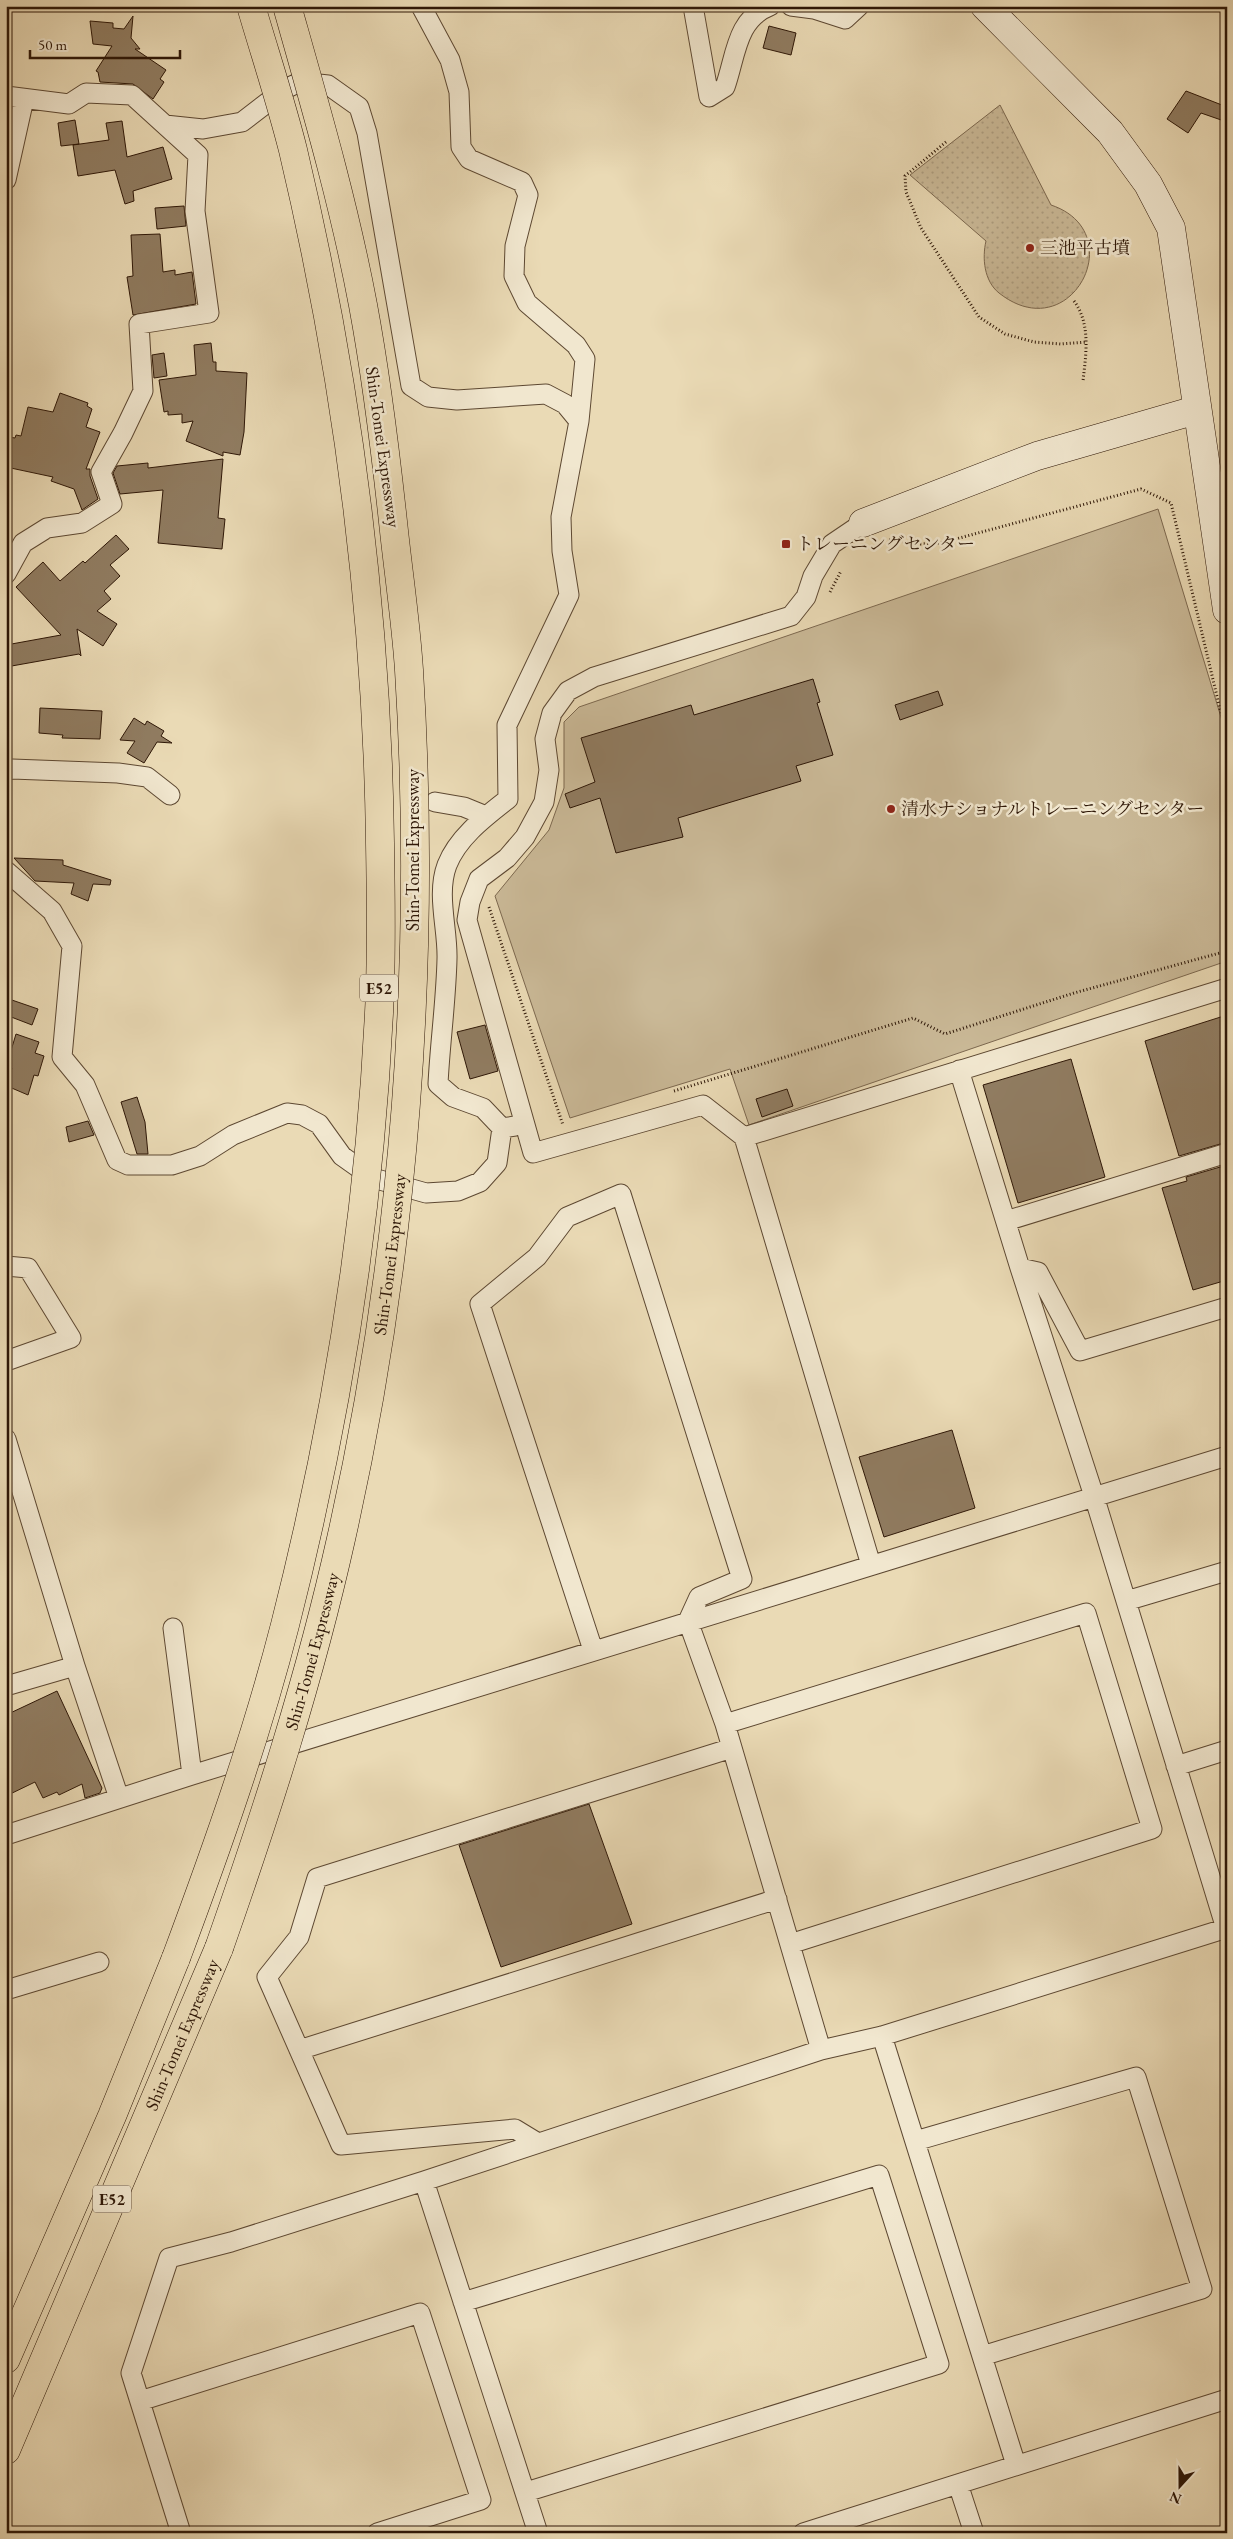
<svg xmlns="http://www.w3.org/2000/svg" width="1233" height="2539" font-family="'EB Garamond','Noto Serif JP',serif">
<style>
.grass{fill:url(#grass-dots);stroke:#7c684f}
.park{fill:#cab997;stroke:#7c684f}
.building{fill:#907c61;stroke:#2e1707}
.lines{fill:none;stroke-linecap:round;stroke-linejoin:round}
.street-casing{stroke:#5d4832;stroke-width:21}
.secondary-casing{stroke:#2e1707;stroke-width:29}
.highway-casing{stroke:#2e1707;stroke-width:29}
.path{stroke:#2e1707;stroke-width:3;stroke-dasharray:1 2.5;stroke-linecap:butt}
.street{stroke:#f1e7cf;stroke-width:19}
.secondary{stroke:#f1e7cf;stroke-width:28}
.highway{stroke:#eadab5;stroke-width:28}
.highway-bridge-casing{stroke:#2e1707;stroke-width:29;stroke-linecap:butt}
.highway-bridge{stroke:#eadab5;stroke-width:28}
.poi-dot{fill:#8f2418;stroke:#f1e7cf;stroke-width:2}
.labels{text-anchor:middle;stroke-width:5;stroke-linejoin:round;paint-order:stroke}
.shield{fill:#f1e7cf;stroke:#685543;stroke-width:1}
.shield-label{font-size:16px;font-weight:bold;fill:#2e1707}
.poi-label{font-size:18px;fill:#2e1707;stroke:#f1e7cf;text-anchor:start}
.street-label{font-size:18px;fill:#2e1707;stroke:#f1e7cf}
</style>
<defs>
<pattern id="grass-dots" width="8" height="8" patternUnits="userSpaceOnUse" patternTransform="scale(1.25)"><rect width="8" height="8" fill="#cab997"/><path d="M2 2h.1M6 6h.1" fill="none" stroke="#ae9e81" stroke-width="1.8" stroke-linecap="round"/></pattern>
</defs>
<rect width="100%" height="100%" fill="#eadab5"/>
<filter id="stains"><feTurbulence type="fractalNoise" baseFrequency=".004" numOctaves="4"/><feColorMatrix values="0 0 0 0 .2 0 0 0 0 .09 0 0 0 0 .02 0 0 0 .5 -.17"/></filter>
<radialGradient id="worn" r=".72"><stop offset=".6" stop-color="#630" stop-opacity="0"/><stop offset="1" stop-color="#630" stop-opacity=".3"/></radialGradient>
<path class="grass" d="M1000,105L1051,205C1132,232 1071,350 999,293C984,281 982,258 986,241L910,175Z"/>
<path class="park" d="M1158,509L1227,737V961L749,1125L730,1069L570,1118L495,896L549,830L564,788V722L579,707Z"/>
<path class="building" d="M133,16L131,38L140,49H135L166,70L160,79L164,82L153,99L133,84L100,82L98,72L96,71L112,46L93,44L90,21L113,23V28L124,29Z
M769,26L796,33L791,55L763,48Z
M1186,91L1227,107V122L1201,113L1188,133L1167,119Z
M75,120L79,144L61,146L58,123Z
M122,121L127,157L163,147L172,179L133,191L134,201L125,204L115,170L78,176L73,145L109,140L106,123Z
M184,206L186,226L157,229L155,208Z
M160,234L163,272L175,270V275L192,272L196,304L133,315L127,277L133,276L131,235Z
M211,343L213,362H216V371L247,373L244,432L240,455L223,452V456L186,441L193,421L182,423V414L168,415V411L164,412L159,380L196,375L194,345Z
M164,353L167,376L154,378L152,355Z
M60,393L88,403L87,406L92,409L86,427L100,432L86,469H90V476L98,499L82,510L74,489L51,481L53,477L6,467L9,437L15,438L16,435L21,436L28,407L53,412Z
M223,459L218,518L225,519L222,549L158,543L163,490L120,494L113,473L117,466L148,463V468Z
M116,535L129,549L110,565L120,576L104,591L111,599L97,611L117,624L103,646L77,629L81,656L79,654L6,667V645L61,635L16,587L43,562L60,581L83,561L85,563Z
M813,679L820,702L817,703L833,755L796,766L801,781L678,818L683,837L616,853L600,798L570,808L565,794L595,782L581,738L691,705L694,715Z
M938,691L943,705L900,720L895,705Z
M40,708L102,711L100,739L62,738L63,735L39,733Z
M134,718L145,725L147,721L164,731L161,736L172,743L157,742L144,763L127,753L135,741L120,740Z
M14,858L63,860V865L111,880L110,885L93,884L88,901L71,894L74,883L35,881Z
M6,998L38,1009L32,1025L6,1015Z
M1227,1015V1142L1179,1156L1145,1041Z
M485,1025L498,1071L470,1079L457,1032Z
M16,1034L39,1042L35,1053L44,1056L38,1076L34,1075L28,1095L7,1086L12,1068L6,1067Z
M1071,1059L1105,1177L1018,1203L983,1085Z
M787,1089L793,1106L762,1117L756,1099Z
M137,1097L145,1122L148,1154H137L121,1102Z
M88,1121L94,1135L69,1142L66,1127Z
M1227,1165V1280L1193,1290L1162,1188L1187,1181L1186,1177Z
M952,1430L975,1508L884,1537L859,1457Z
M57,1691L102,1788L100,1793L85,1798L82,1784L59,1795L57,1792L43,1798L35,1782L6,1796V1715Z
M589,1804L632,1924L501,1967L459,1845Z"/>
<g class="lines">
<g class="street-casing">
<path id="street" d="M421,6L450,60L459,92L461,147L469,159L522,182L528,195L515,246L514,276L527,303L576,345L585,359L579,421
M693,6L709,97L725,87C736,56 736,19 770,6
M791,6L814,9L845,19L859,6
M6,96L69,104L86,93L132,95L198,155L195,211L209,313L139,324L143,391L123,433L101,472L112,504L82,523L47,528L23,543L6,574
M165,125L203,129L242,122L285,89L300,82L328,85L359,107L367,133L411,386L428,397L457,400L546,394L565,404L579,421L561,517L562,551L569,595L507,725L508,799C485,817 458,837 447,865C436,894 448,929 447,959C446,1001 440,1043 438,1084L453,1097L483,1108L502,1128
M6,180L24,99
M863,523L832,544L813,576L806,597L791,616L594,677L568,691L552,713L545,739L549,770L544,802L525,837L507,858L479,879L470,902L467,920L533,1153L703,1105L744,1137L871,1565
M6,771L12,769L118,773L147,777L170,795
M435,802L464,807L486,816
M6,871L52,911L72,946L62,1057L85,1085L117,1160L128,1165H172L200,1156L233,1135L287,1113L302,1115L319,1124L342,1156L373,1178L426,1193L458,1191L480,1182L497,1163L502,1128L515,1126
M959,1070L1020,1268L1094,1496L1227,1932
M744,1137L1227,988
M1006,1221L1227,1153
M6,1266L28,1268L71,1338L6,1361
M1020,1268L1038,1272L1080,1351L1227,1307
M6,1439L75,1666
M1126,1601L1227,1571
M173,1628L192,1775
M593,1650L480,1304L537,1257L567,1217L621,1194L742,1579L699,1597L688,1621L725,1724L821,2050
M6,1686L75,1666L119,1798
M725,1724L1086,1613L1152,1829L790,1944
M1176,1766L1227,1750
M6,1835L192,1775L1227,1456
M6,1990L99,1962
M882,2036L1016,2465
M299,2050L777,1899
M915,2141L1136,2077L1202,2289L982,2356
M538,2143L515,2129L341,2145L267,1977L299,1937L317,1878L732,1748
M424,2181L538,2533
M463,2302L879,2175L939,2364L526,2492
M140,2401L420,2313L481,2500L377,2533
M958,2484L974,2533
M181,2533L131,2373L169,2258L231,2242L424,2181L821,2050L882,2036L1227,1928
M803,2533L1227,2399"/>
</g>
<g class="secondary-casing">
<path id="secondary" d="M985,6L1110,132L1148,184L1171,228L1227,610
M863,523L1037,456L1196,410"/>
</g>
<g class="highway-casing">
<g id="highway">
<path d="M6,2359L112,2116L176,1958"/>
<path id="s1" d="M6,2450L219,1948"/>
</g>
</g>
<path class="path" d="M946,142L905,176L906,192L921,228L979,317L1005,334L1034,342L1061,344L1087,342
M1074,301C1091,324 1086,354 1083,381
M889,540L921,544L941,543L1141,489L1171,503L1220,709L1227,726
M830,592L841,571
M489,907L563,1125
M674,1091L913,1018L945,1034L1074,993L1227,951"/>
<use href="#street" class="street"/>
<use href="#secondary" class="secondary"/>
<use href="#highway" class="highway"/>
<g class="highway-bridge-casing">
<g id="highway-bridge">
<path id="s2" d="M219,1948C266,1814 310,1678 341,1539C405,1255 427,960 409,670C406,624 399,577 394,531C386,456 377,380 363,305C344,204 315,105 287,6"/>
<path d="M176,1958C217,1848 256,1738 285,1625C336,1425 369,1219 379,1013C382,957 381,900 380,843C377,610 347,378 293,150C281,102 265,54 251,6"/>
</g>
</g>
<use href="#highway-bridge" class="highway-bridge"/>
</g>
<g class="poi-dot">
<circle cx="1030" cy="248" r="5"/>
<rect x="781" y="539" width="10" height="10" rx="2.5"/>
<circle cx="891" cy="809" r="5"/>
</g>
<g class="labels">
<g class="shield">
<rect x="360" y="974.5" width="38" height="27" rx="4"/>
<rect x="93" y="2185.5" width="38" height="27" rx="4"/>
</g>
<g class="shield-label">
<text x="379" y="994">E52</text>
<text x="112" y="2205">E52</text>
</g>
<g class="poi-label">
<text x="1040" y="254">三池平古墳</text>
<text x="796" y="550">トレーニングセンター</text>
<text x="901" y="815">清水ナショナルトレーニングセンター</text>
</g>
<g class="street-label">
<text transform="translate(383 447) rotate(82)" y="6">Shin-Tomei Expressway</text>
<text transform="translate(413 850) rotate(-90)" y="6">Shin-Tomei Expressway</text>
<text dy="6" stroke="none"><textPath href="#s2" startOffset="716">Shin-Tomei Expressway</textPath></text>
<text dy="6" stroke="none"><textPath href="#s2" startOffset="311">Shin-Tomei Expressway</textPath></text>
<text dy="6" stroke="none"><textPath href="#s1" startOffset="451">Shin-Tomei Expressway</textPath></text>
</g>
</g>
<rect width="1233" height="2539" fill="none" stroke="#eadab5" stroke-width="25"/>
<rect x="8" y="8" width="1218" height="2524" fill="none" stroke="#2e1707" stroke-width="2.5"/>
<rect x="12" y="12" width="1208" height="2514" fill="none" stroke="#2e1707"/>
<g transform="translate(1180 2486) rotate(201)" stroke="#f1e7cf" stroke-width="4" paint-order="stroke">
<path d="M0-4L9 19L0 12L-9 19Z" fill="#2e1707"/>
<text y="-8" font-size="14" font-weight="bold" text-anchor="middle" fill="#2e1707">N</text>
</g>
<path d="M30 50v8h150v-8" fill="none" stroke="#2e1707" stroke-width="2.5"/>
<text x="38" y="50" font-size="15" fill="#2e1707" stroke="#f1e7cf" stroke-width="4" paint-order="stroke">50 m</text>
<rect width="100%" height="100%" filter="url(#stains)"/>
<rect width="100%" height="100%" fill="url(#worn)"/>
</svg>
